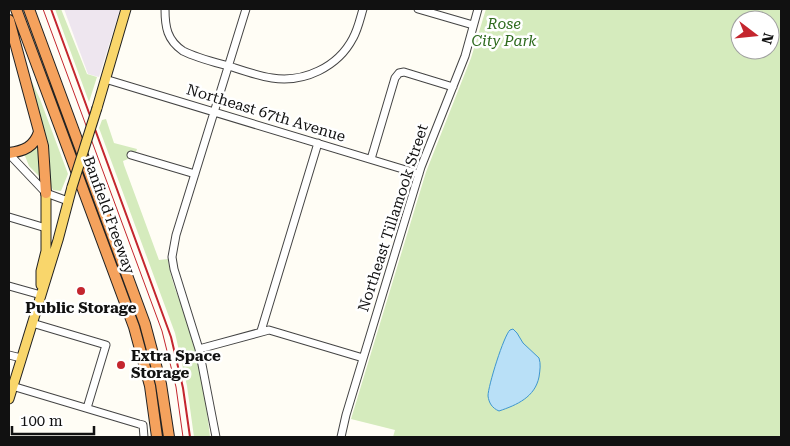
<svg xmlns="http://www.w3.org/2000/svg" width="790" height="446" font-family="'Roboto Serif',serif">
<style>
.industrial{fill:#eee6ef}
.green{fill:#d5ebbd;fill-rule:evenodd}
.water{fill:#b9e0f7;stroke:#3f96cf}
.lines{fill:none;stroke-linecap:round;stroke-linejoin:round}
.minor-casing{stroke:#444;stroke-width:9}
.major-casing{stroke:#222;stroke-width:11}
.highway-casing{stroke:#222;stroke-width:12}
.minor{stroke:#fff;stroke-width:7}
.major{stroke:#f9d66b;stroke-width:9}
.highway{stroke:#f5a25d;stroke-width:10}
.tram{stroke:#c4262e;stroke-width:1}
.rail{stroke:#c4262e;stroke-width:2}
.major-bridge-casing{stroke:#222;stroke-width:11;stroke-linecap:butt}
.major-bridge{stroke:#f9d66b;stroke-width:9}
.poi-dot{fill:#c4262e;stroke:#fff;stroke-width:2}
.labels{text-anchor:middle;stroke-width:5;stroke-linejoin:round;paint-order:stroke}
.park-label{font-size:15px;font-style:italic;fill:#2f6b1f;stroke:#fff}
.street-label{font-size:15px;fill:#111;stroke:#fff}
.poi-label{font-size:15px;font-weight:bold;fill:#111;stroke:#fff}
</style>
<rect width="100%" height="100%" fill="#fffdf5"/>
<path class="industrial" d="M64,9H120L99,77L88,74Z"/>
<path class="green" d="M55,9H61L87,74L97,77L89,102Z
M486,9H781L780,437H393L395,430L351,419L426,172L471,58ZM740,20H770V50H740Z
M31,82H32L40,99L68,174L61,191L53,190L50,184L47,147Z
M106,119L114,143L137,149L136,152L128,151V159L123,161L124,165L159,260L168,259C170,281 181,302 188,323C199,360 206,398 210,437H194L187,386L175,333L99,128L102,120Z
M38,142L41,178L29,166L25,156L22,155Z"/>
<path class="water" d="M513,329L517,333L523,343L539,358C541,364 540,370 539,377C535,397 517,405 499,411C492,408 489,403 488,396C488,386 504,335 510,330Z"/>
<g class="lines">
<g class="minor-casing">
<path id="minor" d="M165,9C165,27 167,40 183,51C199,59 218,63 235,68C247,72 259,76 272,78C304,83 338,67 353,38C358,29 360,19 363,9
M418,9L473,25
M105,79L419,174
M9,154L46,193L68,201
M131,155L195,174
M371,159L395,78L399,73L404,72L453,87
M9,217L46,228
M9,286L41,295
M32,323L106,345L87,408
M261,331L318,143
M199,349L269,330L363,358
M9,355L21,358
M12,386L139,424L143,425L144,437
M216,437L199,349L174,269L172,257L176,235L246,9
M341,437L346,415L421,167L465,56L478,9"/>
</g>
<g class="major-casing">
<path id="major" d="M97,108L126,9
M41,285V271L46,251V193
M9,399L58,240L72,187"/>
</g>
<g class="highway-casing">
<path id="highway" d="M16,9L134,327L150,386L157,437
M29,9L145,324L161,384L169,437
M9,20L43,146L46,193
M9,153C24,151 34,147 39,132"/>
</g>
<use href="#minor" class="minor"/>
<use href="#major" class="major"/>
<use href="#highway" class="highway"/>
<path class="tram" d="M43,9L162,331L176,387L183,437"/>
<path class="rail" d="M51,9L171,337L183,388L190,437"/>
<g class="major-bridge-casing">
<path id="major-bridge" d="M72,187L97,108"/>
</g>
<use href="#major-bridge" class="major-bridge"/>
</g>
<g class="poi-dot">
<circle cx="81" cy="291" r="5"/>
<circle cx="121" cy="365" r="5"/>
</g>
<g class="labels">
<g class="park-label">
<text x="504" y="29">Rose<tspan x="504" dy="17">City Park</tspan></text>
</g>
<g class="street-label">
<text transform="translate(266 113) rotate(17)" y="5">Northeast 67th Avenue</text>
<text transform="translate(109 215) rotate(70)" y="5">Banfield Freeway</text>
<text transform="translate(393 218) rotate(-72)" y="5">Northeast Tillamook Street</text>
</g>
<g class="poi-label">
<text x="81" y="313">Public Storage</text>
<text x="131" y="361" text-anchor="start">Extra Space<tspan x="131" dy="17">Storage</tspan></text>
</g>
</g>
<rect width="790" height="446" fill="none" stroke="#111111" stroke-width="20"/>
<g transform="translate(755 35) rotate(106)"><circle r="24" fill="#ffffff" stroke="#a0a0a0"/>
<path d="M0-4L9 19L0 12L-9 19Z" fill="#c4262e"/>
<text y="-8" font-size="14" font-weight="bold" text-anchor="middle" fill="#111111">N</text>
</g>
<path d="M12 426v8h82v-8" fill="none" stroke="#111111" stroke-width="2.5"/>
<text x="20" y="426" font-size="15" fill="#111111" stroke="#ffffff" stroke-width="4" paint-order="stroke">100 m</text>
</svg>
